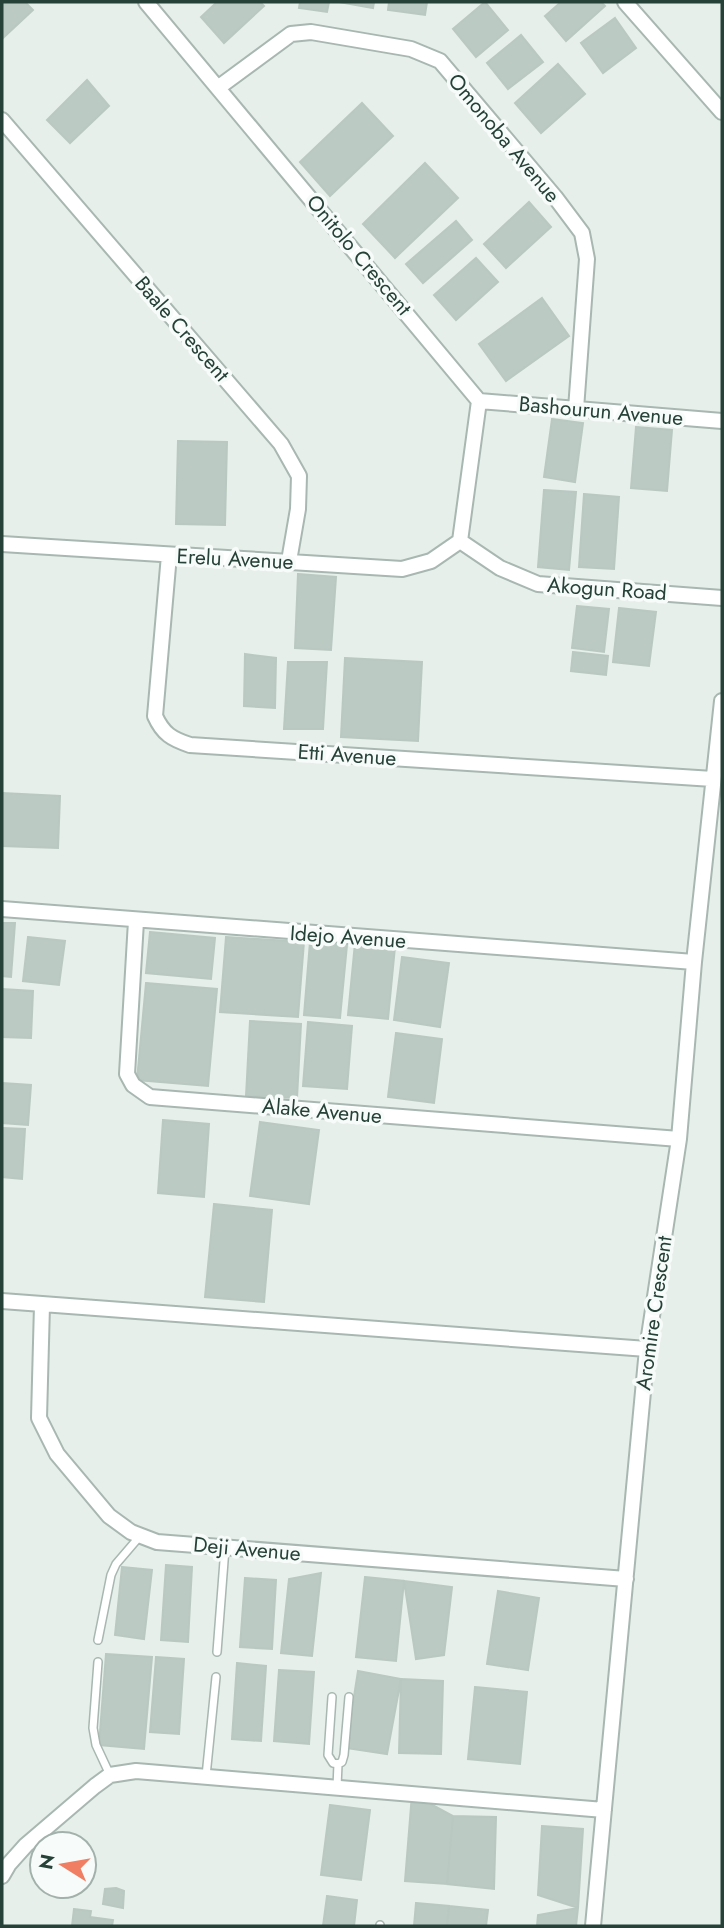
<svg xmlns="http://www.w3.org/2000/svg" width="724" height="1928" font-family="Jost,sans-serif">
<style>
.building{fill:#bbcac3;stroke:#b9c8c1;stroke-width:2}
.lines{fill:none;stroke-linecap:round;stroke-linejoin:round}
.lane-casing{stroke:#a8b7b1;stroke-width:10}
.street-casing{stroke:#a8b7b1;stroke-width:18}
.lane{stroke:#fff;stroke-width:7}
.street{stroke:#fff;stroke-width:14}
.labels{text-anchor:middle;stroke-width:7;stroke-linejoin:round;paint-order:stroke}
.street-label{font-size:21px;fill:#254138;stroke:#f7fbf9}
</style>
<rect width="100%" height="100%" fill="#e6efea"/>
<path class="building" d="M2,2H25L33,10L2,39Z
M217,2H260L264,6L224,43L201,17Z
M300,2H329L327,12L299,8Z
M339,2H374L373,8Z
M389,2H427L425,15L388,10Z
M485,2L508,30L476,57L453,29Z
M561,2H601L605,6L566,41L545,16Z
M615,18L636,48L603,73L581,43Z
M521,35L543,62L508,89L487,63Z
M558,64L585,94L541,133L515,103Z
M87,80L109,106L70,143L47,120Z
M362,103L393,136L330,196L300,162Z
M425,163L458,198L395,258L363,224Z
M529,202L551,227L506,268L484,244Z
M456,221L472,240L423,283L406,264Z
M476,258L498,282L456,320L434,295Z
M542,298L569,336L506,381L479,344Z
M552,419L583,423L575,482L544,477Z
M636,427L672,430L667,491L631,488Z
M178,441L227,442L225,525L176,524Z
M544,490L576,492L569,570L538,567Z
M584,494L619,497L614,569L579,567Z
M298,574L336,577L331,650L295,648Z
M577,606L609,609L604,652L572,648Z
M619,608L656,612L649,666L613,662Z
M573,652L608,656L606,675L571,671Z
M245,654L276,658L275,708L244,706Z
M345,658L422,662L418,741L341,737Z
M288,662H327L323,729H284Z
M2,793L60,796L58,848L2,846Z
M2,923H15L11,977L2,976Z
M150,932L215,938L211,979L146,973Z
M28,937L65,941L59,985L23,981Z
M226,937L304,942L298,1017L220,1012Z
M310,942L347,945L340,1018L304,1015Z
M355,943L395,947L388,1019L348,1015Z
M402,957L449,963L440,1027L394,1020Z
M146,983L217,989L208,1086L137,1080Z
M2,989L33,991L31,1038L2,1037Z
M250,1021L301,1024L297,1098L246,1096Z
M308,1022L352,1026L347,1089L303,1086Z
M396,1033L442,1039L434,1103L388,1097Z
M2,1083L31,1085L28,1125L2,1123Z
M163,1120L209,1124L204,1197L158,1193Z
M260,1122L319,1130L309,1204L250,1196Z
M2,1128L25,1129L22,1179L2,1177Z
M214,1204L272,1210L264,1302L205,1297Z
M166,1565L192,1567L188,1642L161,1640Z
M122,1567L152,1570L144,1639L115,1635Z
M321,1573L312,1656L281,1653L289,1579Z
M365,1577L404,1581L396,1661L356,1657Z
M245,1578L276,1580L272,1649L240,1647Z
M404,1581L452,1587L444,1655L416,1659Z
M498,1591L539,1598L528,1670L487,1664Z
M106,1654L152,1657L144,1749L99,1745Z
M156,1657L184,1659L179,1734L150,1732Z
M237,1663L266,1666L261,1741L232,1739Z
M279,1670L314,1672L309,1744L274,1741Z
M358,1671L401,1679L387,1754L346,1748Z
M401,1679L443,1681L441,1754L399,1753Z
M475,1687L527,1692L520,1764L468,1759Z
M412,1794L453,1816L447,1884L405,1881Z
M330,1805L370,1810L361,1880L321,1875Z
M453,1816L496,1817L494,1889L447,1884Z
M542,1826L583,1829L578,1908L538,1895Z
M116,1888L124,1891L123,1908L103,1904L105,1889Z
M327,1896L357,1900L354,1926H323Z
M416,1903L449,1906L447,1926H414Z
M449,1906L488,1910L486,1926H447Z
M578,1908L576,1926H537L538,1915Z
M74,1909L91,1911L90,1917L113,1920L112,1926H72Z"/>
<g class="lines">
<g class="lane-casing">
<path id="lane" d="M98,1640L111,1575L116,1564L140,1536
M217,1652L225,1548
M98,1662L93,1728L96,1745L110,1775
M332,1697L328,1755L333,1763L338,1764
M206,1776L216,1677
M337,1787L338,1764L342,1762L344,1755L349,1697
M380,1926V1925"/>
</g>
<g class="street-casing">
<path id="street" d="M146,2L479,401L460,541
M625,2L722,112
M219,87L291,34L311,32L411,49L440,61L555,197L582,233L587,259L576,409
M2,120L281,444L299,476L298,509L289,561
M479,401L722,421
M460,541L500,568L538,584L722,598
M2,544L402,569L431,561L460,541
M169,555L155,716C163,734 172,739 190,745L713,779
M2,909L694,962
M136,921L127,1074L133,1085L150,1097L679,1139
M2,1301L647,1349
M42,1305L39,1418L57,1454L109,1516L131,1532L157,1542L626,1579
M2,1876L9,1864L26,1845L95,1786L110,1775L136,1771L604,1810
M593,1926L647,1349L679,1139L694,962L722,701"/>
</g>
<use href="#lane" class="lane"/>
<use href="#street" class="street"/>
</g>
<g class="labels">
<g class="street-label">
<text transform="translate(504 138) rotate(50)" y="7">Omonoba Avenue</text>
<text transform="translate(359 255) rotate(50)" y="7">Onitolo Crescent</text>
<text transform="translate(182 329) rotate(49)" y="7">Baale Crescent</text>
<text transform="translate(601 411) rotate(5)" y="7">Bashourun Avenue</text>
<text transform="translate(235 559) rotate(3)" y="7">Erelu Avenue</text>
<text transform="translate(607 589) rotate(4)" y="7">Akogun Road</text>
<text transform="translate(347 755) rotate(4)" y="7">Etti Avenue</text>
<text transform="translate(348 937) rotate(4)" y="7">Idejo Avenue</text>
<text transform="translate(322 1111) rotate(5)" y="7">Alake Avenue</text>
<text transform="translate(654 1313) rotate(-82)" y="7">Aromire Crescent</text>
<text transform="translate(247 1549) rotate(5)" y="7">Deji Avenue</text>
</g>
</g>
<rect width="724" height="1928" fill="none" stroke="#254138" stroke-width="7"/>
<g transform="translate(63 1865) rotate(281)"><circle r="33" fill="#f7fbf9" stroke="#a3b1ac" stroke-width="2"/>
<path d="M0-5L12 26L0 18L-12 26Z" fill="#f07e63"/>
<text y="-10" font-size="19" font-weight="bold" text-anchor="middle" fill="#254138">N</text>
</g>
</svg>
